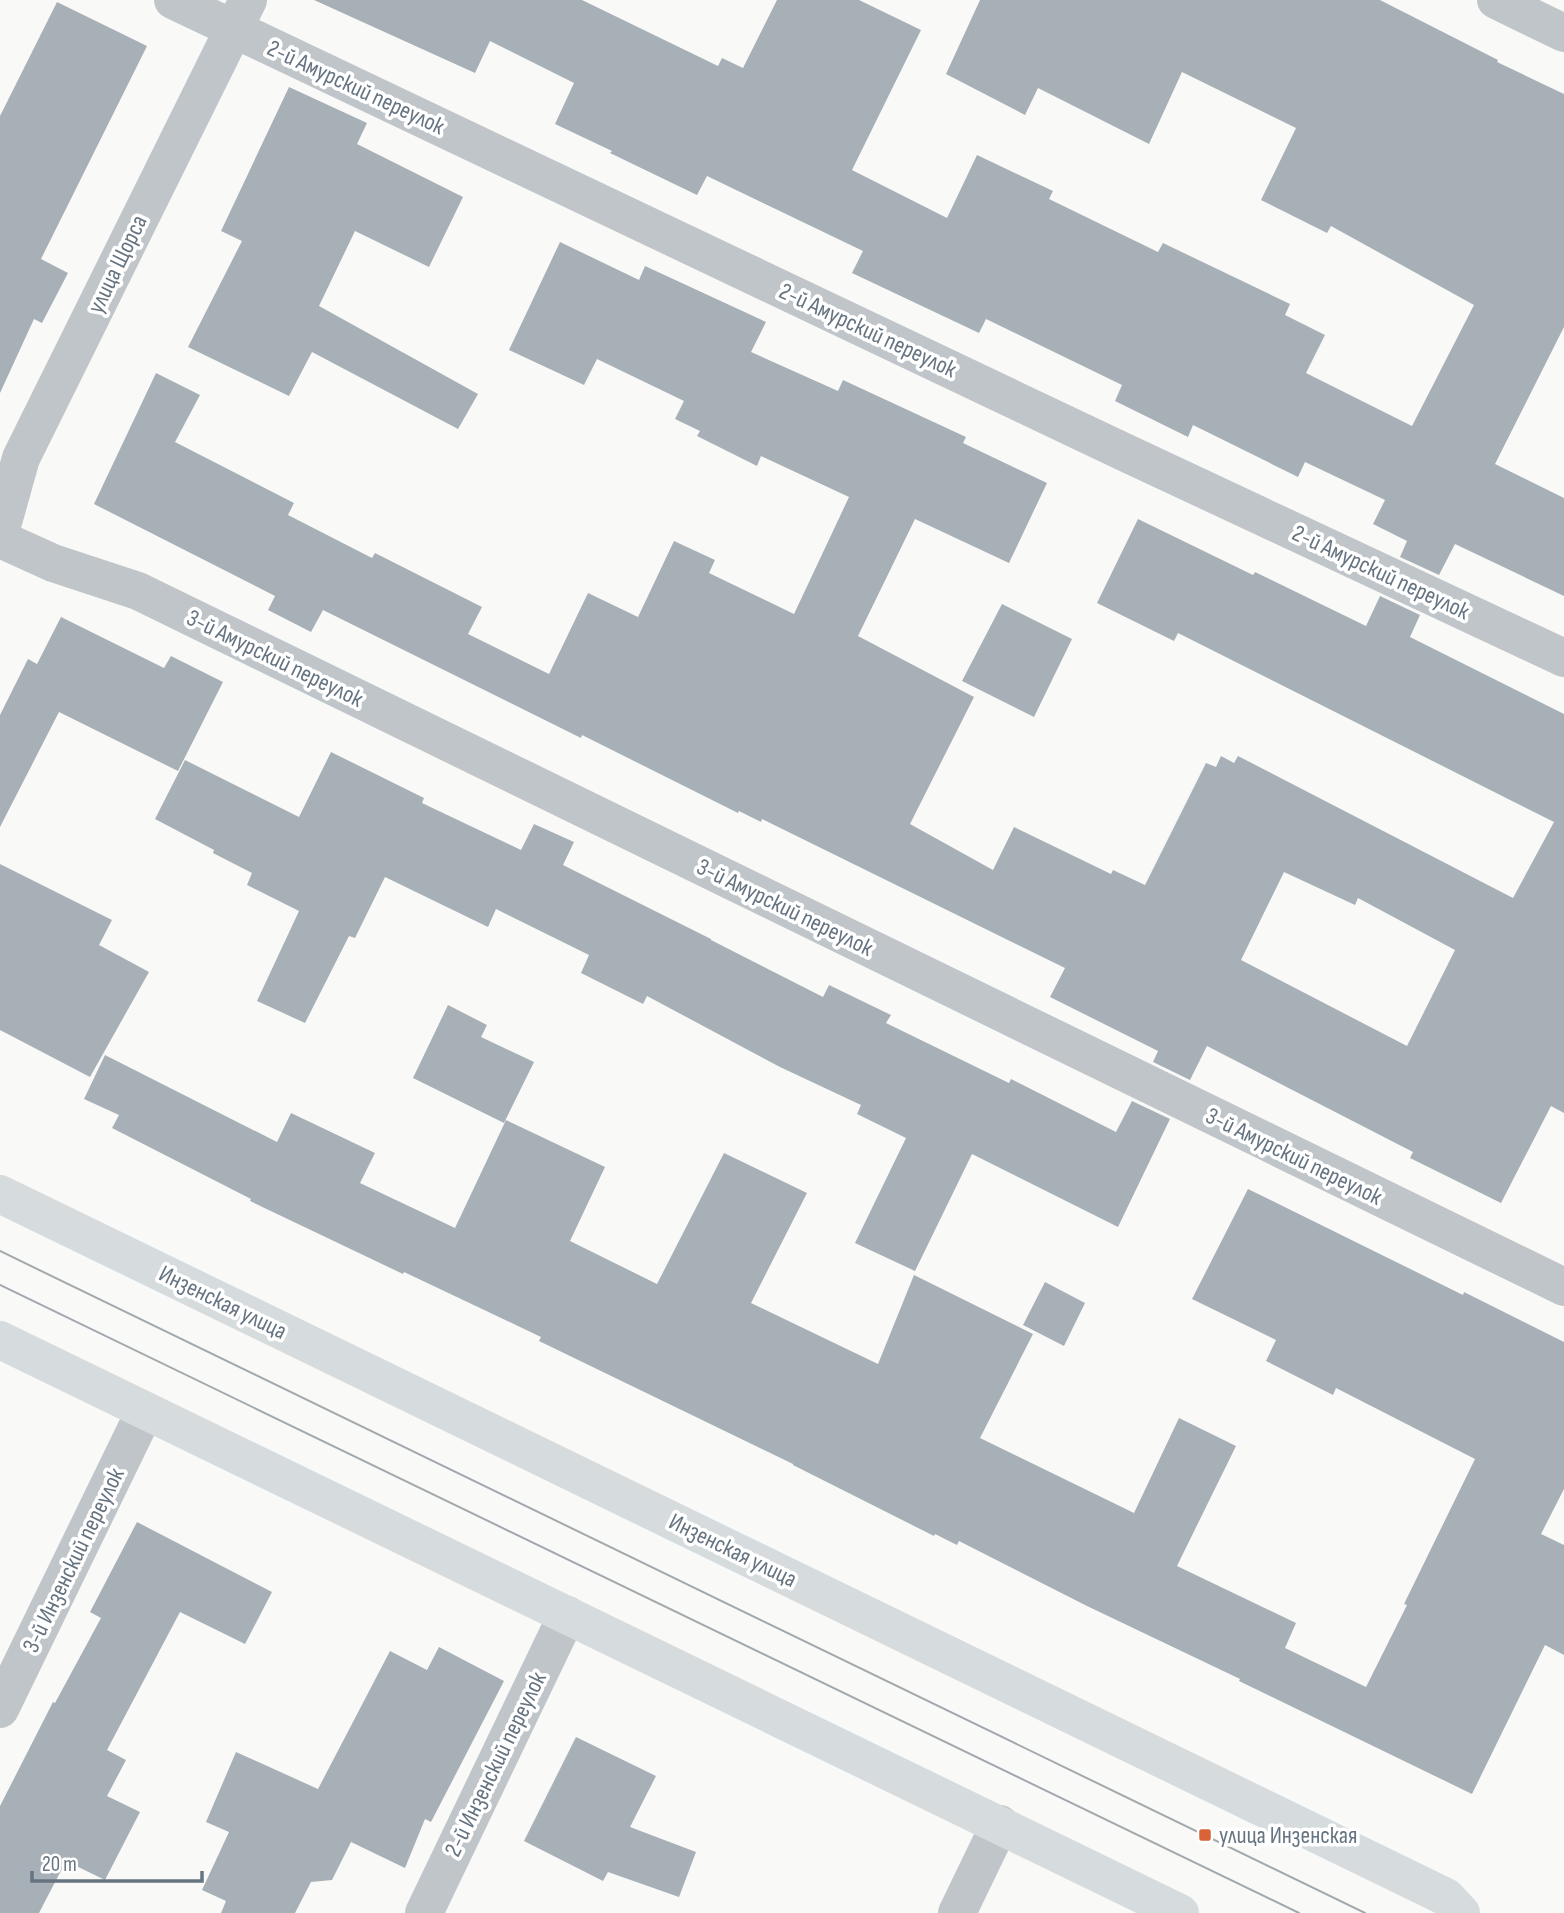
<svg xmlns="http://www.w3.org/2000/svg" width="1564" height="1913" font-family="'Sofia Sans Condensed',sans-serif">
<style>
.building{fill:#a8b0b7;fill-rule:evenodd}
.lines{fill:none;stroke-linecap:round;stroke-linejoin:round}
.minor{stroke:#c0c5c9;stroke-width:38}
.major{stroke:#d6dbde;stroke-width:38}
.tram{stroke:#a2a9ae;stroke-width:2}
.poi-dot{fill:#da6237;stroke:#fff;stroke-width:2.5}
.labels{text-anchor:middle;stroke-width:7;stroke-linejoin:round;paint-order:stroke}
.street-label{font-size:24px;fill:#667481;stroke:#fff}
.poi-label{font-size:24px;fill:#667481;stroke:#fff;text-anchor:start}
</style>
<rect width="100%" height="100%" fill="#f9f9f7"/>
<path class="building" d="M314,0H582L718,66L722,58L743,68L777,0H859L921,30L852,170L947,218L977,155L1053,191L1049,199L1158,252L1163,243L1290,304L1285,315L1325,335L1306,373L1412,426L1474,305L1331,226L1327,233L1261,200L1296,128L1182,72L1149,144L1038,88L1025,115L946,74L980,0H1380L1498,60L1497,62L1564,94V327L1495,464L1564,498V596L1455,544L1439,575L1400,557L1407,541L1373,524L1385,500L1305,462L1298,477L1193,425L1188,437L1115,401L1122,385L986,319L979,333L852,273L863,251L707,176L697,195L610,153L612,151L555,124L574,83L490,41L475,73Z
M57,2L147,46L41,259L68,273L42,323L34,319L0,393V116Z
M289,87L367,123L357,144L463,197L429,267L355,231L319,306L478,394L458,429L312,352L289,396L188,347L242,241L221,231Z
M560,242L639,280L645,266L766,322L751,352L838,391L843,380L966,437L963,443L1047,483L1009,563L915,519L858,636L974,697L910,824L993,870L1014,827L1111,874L1113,870L1145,885L1206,763L1216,767L1221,756L1234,763L1238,756L1513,898L1554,822L1178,633L1174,641L1097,603L1138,519L1253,575L1255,572L1366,626L1380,596L1420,615L1410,637L1564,714V1113L1551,1106L1501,1203L1410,1158L1413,1152L1207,1046L1190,1080L1153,1062L1158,1051L1050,997L1065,968L762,819L761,822L739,811L738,813L582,735L581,738L323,610L311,632L268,610L275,596L94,504L156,373L200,395L175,442L294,503L288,515L372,558L375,553L482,607L468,634L549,674L588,593L638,617L674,541L715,560L709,573L794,614L849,497L761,456L757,466L697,436L700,431L675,419L684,401L597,359L584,385L509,350ZM1284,872L1355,905L1358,898L1455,950L1407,1046L1241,960Z
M1002,604L1072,639L1034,717L962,681Z
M61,617L164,668L171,656L223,682L178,771L59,712L0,827V715L28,659L37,664Z
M331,752L424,798L422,803L521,850L534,824L574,842L563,865L711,939V940L823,997L829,985L891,1015L886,1023L1009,1083L1011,1079L1116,1132L1132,1101L1170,1119L1118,1227L972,1154L915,1271L855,1243L906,1138L857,1114L861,1105L780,1067L647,996L643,1004L581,973L589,955L496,909L488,927L385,877L355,938L349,936L305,1023L257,1001L299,911L247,885L252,873L213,853L214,850L155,819L185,760L299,817Z
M0,864L112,920L99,945L149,972L90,1077L0,1030Z
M448,1005L487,1025L481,1037L534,1062L504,1123L413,1078Z
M105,1055L277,1142L291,1113L375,1153L360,1183L455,1228L506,1120L605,1167L570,1241L657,1284L724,1153L807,1193L751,1303L878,1364L914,1275L1033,1334L980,1438L1134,1513L1179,1418L1236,1446L1177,1566L1296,1623L1285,1648L1366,1687L1407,1605L1404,1604L1475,1459L1336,1388L1333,1395L1266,1361L1276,1340L1192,1299L1248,1189L1463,1295L1464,1292L1564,1342V1489L1541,1534L1564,1545V1655L1545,1645L1472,1794L1239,1681L1240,1679L1087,1606L959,1541L957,1545L935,1534L934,1536L793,1465V1464L539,1341L541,1337L404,1272L403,1274L250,1201L251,1199L112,1128L119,1115L84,1099Z
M1045,1282L1085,1303L1064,1346L1023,1325Z
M137,1522L272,1592L245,1644L180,1612L107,1750L126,1760L107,1796L140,1812L105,1880L66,1861L39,1913H0V1806L53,1702L55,1703L101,1618L90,1612Z
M439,1647L504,1681L431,1822L425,1819L405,1868L351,1842L332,1880L311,1882L295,1913H221L226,1901L202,1890L229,1832L206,1822L236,1752L318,1789L390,1651L427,1670Z
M576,1737L656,1776L630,1827L696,1852L679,1897L608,1872L603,1881L524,1841Z"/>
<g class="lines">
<path class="minor" d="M173,0L1124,452L1564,658
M1496,0L1564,33
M0,533L21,458L248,0
M0,539L53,563L138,591L1564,1287
M0,1709L145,1411
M424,1913L567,1615
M957,1913L1000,1824"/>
<path class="major" d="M0,1194L1446,1897L1461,1913
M0,1340L1180,1913"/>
<path class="tram" d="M0,1251L1365,1913
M0,1285L1299,1913"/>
</g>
<rect class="poi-dot" x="1198" y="1828" width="14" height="14" rx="3.5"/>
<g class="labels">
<g class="street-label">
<text transform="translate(356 87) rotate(25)" y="8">2-й Амурский переулок</text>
<text transform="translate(117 264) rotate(-64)" y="8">улица Щорса</text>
<text transform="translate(868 330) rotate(25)" y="8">2-й Амурский переулок</text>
<text transform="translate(1381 572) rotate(25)" y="8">2-й Амурский переулок</text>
<text transform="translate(275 658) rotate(26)" y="8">3-й Амурский переулок</text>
<text transform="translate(785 907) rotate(26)" y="8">3-й Амурский переулок</text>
<text transform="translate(1294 1156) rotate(26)" y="8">3-й Амурский переулок</text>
<text transform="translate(223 1302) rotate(26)" y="8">Инзенская улица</text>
<text transform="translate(733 1550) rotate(26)" y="8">Инзенская улица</text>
<text transform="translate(73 1560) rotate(-64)" y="8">3-й Инзенский переулок</text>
<text transform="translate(495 1764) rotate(-64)" y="8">2-й Инзенский переулок</text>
</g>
<g class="poi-label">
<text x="1219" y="1843">улица Инзенская</text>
</g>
</g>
<path d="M32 1871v10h170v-10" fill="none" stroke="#667481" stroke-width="3.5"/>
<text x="42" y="1871" font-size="21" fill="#667481" stroke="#ffffff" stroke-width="5" paint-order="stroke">20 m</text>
</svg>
